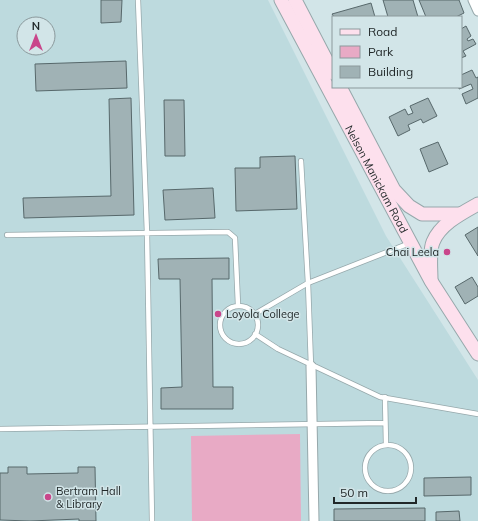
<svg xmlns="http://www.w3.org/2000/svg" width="478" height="521" font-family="Mulish,sans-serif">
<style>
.built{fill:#bddade;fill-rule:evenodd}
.green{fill:#e8aac5}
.building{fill:#a0b2b5;stroke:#57686b}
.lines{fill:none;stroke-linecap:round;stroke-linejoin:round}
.lane-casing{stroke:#96a8ab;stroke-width:6}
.street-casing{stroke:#96a8ab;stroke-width:11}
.secondary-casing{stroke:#96a8ab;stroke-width:15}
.lane{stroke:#fff;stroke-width:4.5}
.street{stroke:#fff;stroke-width:9}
.secondary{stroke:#fde0ed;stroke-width:13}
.poi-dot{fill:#c9468b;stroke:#d2e5e8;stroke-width:1.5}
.labels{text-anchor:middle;stroke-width:3;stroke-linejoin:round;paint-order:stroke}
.street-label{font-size:11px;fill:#212829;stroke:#d2e5e8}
.poi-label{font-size:11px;fill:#212829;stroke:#d2e5e8;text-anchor:start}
</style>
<rect width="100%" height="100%" fill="#d2e5e8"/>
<path class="built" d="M0,0H268L386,236L478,380V521H0ZM24,24H48V48H24Z"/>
<path class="green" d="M300,434L301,521H192L191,436Z"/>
<path class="building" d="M101,0H122L121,22L101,23Z
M383,0H413L418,17H388Z
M419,0H459L464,13L456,17H426Z
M371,3L375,17H334L332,14Z
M466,26L471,36L467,39L468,41L473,39L476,44L463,51L466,56L461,58V29Z
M126,61L127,88L36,91L35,64Z
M472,70L476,78L478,77V98L466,104L462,94L473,89L471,84L459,89V87H461V75Z
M131,98L134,215L24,218L23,198L111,196L109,99Z
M428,98L437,116L423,123L421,119L408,125L410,130L398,136L389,117L405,109L408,115L413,113L410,106Z
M164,100H184L185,156H165Z
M438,142L448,164L429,172L420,149Z
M295,156L297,209L236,211L235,168H260V157Z
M213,188L215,218L165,220L163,190Z
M478,227V256L465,235Z
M229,258V279H212L213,387H233V409H161V388L182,387L180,279H159L158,259Z
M472,277L478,287V296L465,304L455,287Z
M8,467H27V474L78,473V467H95L96,521H79V519L30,521L0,520V473H8Z
M471,477V495L424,496V478Z
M425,508V521H334V509Z
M459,511L460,521H436V512Z"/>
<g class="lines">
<g class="lane-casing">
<path id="lane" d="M138,0L147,233L152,521
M7,235L228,232L235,238L238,305
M220 325a19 19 0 1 1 38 0a19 19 0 1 1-38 0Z
M255,314L308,283L301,161
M255,334L278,349L380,397L478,414
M311,366L308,283L410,243
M385,397L386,445
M0,429L385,423
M365 468a23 23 0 1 1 46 0a23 23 0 1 1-46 0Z"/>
</g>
<g class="street-casing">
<path id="street" d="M473,0L478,11
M311,366L314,521"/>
</g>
<g class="secondary-casing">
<g id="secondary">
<path id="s1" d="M281,0L431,281L478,354"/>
<path d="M295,0L333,73"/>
<path d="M340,87L394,190L409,206L422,214H460"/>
<path d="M431,280C431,268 429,252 433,242C440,224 462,213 478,204"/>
</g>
</g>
<use href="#lane" class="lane"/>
<use href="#street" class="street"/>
<use href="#secondary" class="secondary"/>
</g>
<g class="poi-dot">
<circle cx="447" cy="252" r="4"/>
<circle cx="218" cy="314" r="4"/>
<circle cx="48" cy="497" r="4"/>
</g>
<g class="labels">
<g class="street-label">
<text dy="4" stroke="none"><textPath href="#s1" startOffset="203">Nelson Manickam Road</textPath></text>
</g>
<g class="poi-label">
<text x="439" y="256" text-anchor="end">Chai Leela</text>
<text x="226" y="318">Loyola College</text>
<text x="56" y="495">Bertram Hall<tspan x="56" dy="13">&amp; Library</tspan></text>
</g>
</g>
<rect x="332" y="16" width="130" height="72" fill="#d2e5e8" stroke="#8b999c"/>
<rect x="340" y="29" width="20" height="6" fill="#fde0ed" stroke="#8b999c"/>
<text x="368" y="36" font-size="12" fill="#212829">Road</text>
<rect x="340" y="46" width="20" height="12" fill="#e8aac5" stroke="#8b999c"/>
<text x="368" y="56" font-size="12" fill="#212829">Park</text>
<rect x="340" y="66" width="20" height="12" fill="#a0b2b5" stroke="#8b999c"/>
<text x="368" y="76" font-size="12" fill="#212829">Building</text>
<g transform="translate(36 36)"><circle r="19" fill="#d2e5e8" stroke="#8b999c"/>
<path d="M0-3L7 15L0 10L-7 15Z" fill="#c9468b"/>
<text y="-6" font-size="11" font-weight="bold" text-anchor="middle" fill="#212829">N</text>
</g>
<path d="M334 497v6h82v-6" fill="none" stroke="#212829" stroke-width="2"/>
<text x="340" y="497" font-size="12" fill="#212829" stroke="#d2e5e8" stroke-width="3" paint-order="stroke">50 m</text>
</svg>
